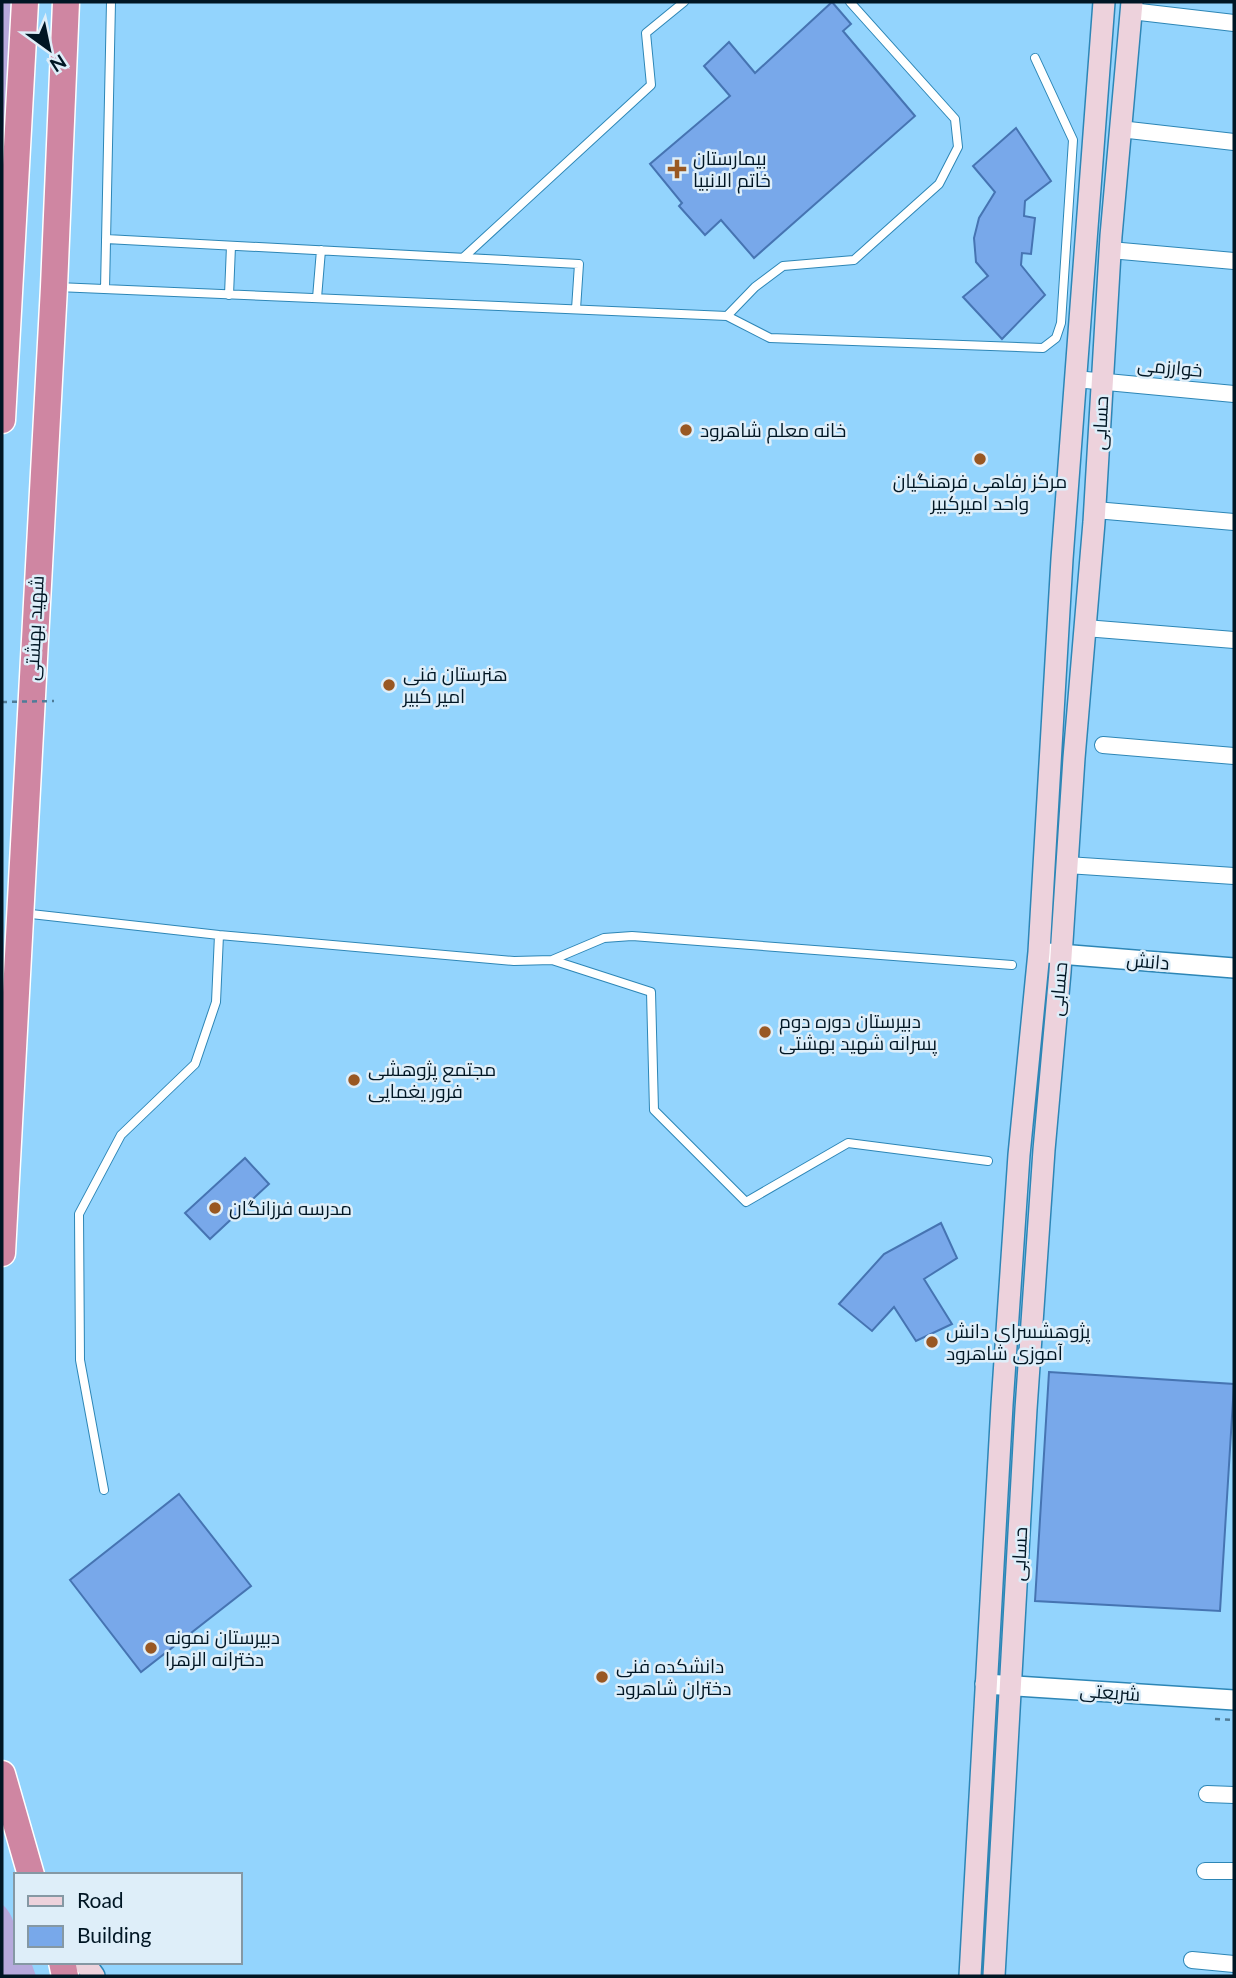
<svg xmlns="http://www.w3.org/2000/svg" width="1236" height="1978" font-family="Lato,Cairo,sans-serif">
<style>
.green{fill:#b6a9dc}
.building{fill:#78a8ea;stroke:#4674b2;stroke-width:2}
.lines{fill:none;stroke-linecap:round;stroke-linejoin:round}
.service-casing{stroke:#2d86b6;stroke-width:10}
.minor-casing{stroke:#2d86b6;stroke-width:18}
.tertiary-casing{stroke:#2d86b6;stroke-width:22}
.secondary-casing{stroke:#2d86b6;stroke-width:24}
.trunk-casing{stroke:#fff;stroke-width:29}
.path{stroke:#4f7c98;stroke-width:2.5;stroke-dasharray:5 5;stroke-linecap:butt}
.service{stroke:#fff;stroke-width:8}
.minor{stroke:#fff;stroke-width:16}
.tertiary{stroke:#fff;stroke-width:19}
.secondary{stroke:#edd2dc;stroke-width:21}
.trunk{stroke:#cf86a2;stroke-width:26}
.path-bridge{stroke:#4f7c98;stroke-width:2.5;stroke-dasharray:5 5;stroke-linecap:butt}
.poi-dot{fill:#995823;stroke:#deeef9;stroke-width:2.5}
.labels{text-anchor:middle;stroke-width:5;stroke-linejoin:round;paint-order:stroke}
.poi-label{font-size:19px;fill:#001624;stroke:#deeef9;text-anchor:start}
.street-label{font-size:19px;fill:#001624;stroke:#deeef9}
</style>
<rect width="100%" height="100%" fill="#93d4fd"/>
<path class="green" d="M2,2H11L2,161Z
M2,1904C19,1919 16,1942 16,1962H31L36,1976H2Z"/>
<path class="building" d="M832,2L851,24L843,31L915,116L754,258L721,220L705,235L679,206L682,203L650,164L730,96L704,66L729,42L755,73Z
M1016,128L1051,181L1025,201L1024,216L1035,218L1031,254L1022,253L1021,265L1045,295L1002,339L963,297L988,276L976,262L974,238L979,218L995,192L973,166Z
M245,1158L269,1184L210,1239L185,1213Z
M941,1223L957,1258L924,1279L952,1324L916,1341L894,1307L872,1331L839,1304L884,1254Z
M1049,1372L1234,1384L1220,1611L1035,1601Z
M179,1494L251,1586L141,1672L70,1580Z"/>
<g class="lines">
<g class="service-casing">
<path id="service" d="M106,239L579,264L576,309
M464,257L651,85L646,33L684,2
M57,287L727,316L770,338L1043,348L1056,338L1061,323L1073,140L1035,58
M105,289L111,2
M229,295L231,246
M317,298L321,250
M727,316L755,287L783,266L854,260L939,184L958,147L955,119L850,2
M22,913L219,935L514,961L552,960L604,938L632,936L1012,965
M552,960L651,992L654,1110L746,1202L848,1143L988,1161
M104,1490L80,1360L79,1214L121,1135L195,1064L216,1002L219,935"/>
</g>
<g class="minor-casing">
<path id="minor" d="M1131,11L1234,23
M1120,129L1234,142
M1110,250L1234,261
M1075,379L1234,394
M1095,510L1234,522
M1085,628L1234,640
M1103,745L1234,756
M1067,865L1234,876
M1207,1794L1234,1795
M1205,1871H1234
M1192,1960L1234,1964"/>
</g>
<g class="tertiary-casing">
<path id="tertiary" d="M1047,953L1234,968
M985,1684L1234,1700"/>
</g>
<g class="secondary-casing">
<path id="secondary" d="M84,1962L94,1976
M970,1976L1002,1405L1019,1155L1039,952L1062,559L1104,2
M994,1976L1026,1409L1044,1150L1060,972L1074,758L1094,522L1111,236L1132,2"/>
</g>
<g class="trunk-casing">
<path id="trunk" d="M2,420L25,2
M2,1253L54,287L66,2
M2,1774L31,1875
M62,1962L65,1976"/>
</g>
<path class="path" d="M1215,1719L1234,1720"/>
<use href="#service" class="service"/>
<use href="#minor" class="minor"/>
<use href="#tertiary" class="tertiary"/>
<use href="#secondary" class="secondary"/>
<use href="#trunk" class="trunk"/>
<path class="path-bridge" d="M2,702L54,701"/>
</g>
<g class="poi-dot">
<path d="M673.5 158.5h7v7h7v7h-7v7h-7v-7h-7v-7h7z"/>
<circle cx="686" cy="430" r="7"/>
<circle cx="980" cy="459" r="7"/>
<circle cx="389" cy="685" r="7"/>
<circle cx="765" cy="1032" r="7"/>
<circle cx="354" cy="1080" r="7"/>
<circle cx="215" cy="1208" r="7"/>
<circle cx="932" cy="1342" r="7"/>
<circle cx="151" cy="1648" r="7"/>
<circle cx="602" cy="1677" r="7"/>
</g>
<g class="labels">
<g class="poi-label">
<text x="693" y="165">بیمارستان<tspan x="693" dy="22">خاتم الانبیا</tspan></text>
<text x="700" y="437">خانه معلم شاهرود</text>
<text x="980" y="488" text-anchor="middle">مرکز رفاهی فرهنگیان<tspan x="980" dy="22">واحد امیرکبیر</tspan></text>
<text x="403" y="681">هنرستان فنی<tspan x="403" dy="22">امیر کبیر</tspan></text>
<text x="779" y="1028">دبیرستان دوره دوم<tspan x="779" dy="22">پسرانه شهید بهشتی</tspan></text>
<text x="368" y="1076">مجتمع پژوهشی<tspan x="368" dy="22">فرور یغمایی</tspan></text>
<text x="229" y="1215">مدرسه فرزانگان</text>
<text x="946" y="1338">پژوهشسرای دانش<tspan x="946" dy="22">آموزی شاهرود</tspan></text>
<text x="165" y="1644">دبیرستان نمونه<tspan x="165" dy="22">دخترانه الزهرا</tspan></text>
<text x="616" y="1673">دانشکده فنی<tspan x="616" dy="22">دختران شاهرود</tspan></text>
</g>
<g class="street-label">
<text transform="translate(1170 367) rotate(5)" y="7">خوارزمی</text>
<text transform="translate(1100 423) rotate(-87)" y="7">حسابی</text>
<text transform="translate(34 628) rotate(-87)" y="7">شهید بهشتی</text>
<text transform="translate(1148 961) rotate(5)" y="7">دانش</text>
<text transform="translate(1058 989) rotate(-85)" y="7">حسابی</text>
<text transform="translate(1019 1554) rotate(-87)" y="7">حسابی</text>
<text transform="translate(1110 1692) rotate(4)" y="7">شریعتی</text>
</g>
</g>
<rect width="1236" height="1978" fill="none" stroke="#001624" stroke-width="7"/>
<rect x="14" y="1873" width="228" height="91" fill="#deeef9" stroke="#8598a4" stroke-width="2"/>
<rect x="28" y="1896" width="35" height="10" fill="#edd2dc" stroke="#8598a4" stroke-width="2"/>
<text x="77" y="1908" font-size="21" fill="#001624">Road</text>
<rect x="28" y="1926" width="35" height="21" fill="#78a8ea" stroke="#8598a4" stroke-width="2"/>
<text x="77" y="1943" font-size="21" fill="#001624">Building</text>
<g transform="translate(49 49) rotate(147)" stroke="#deeef9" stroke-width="5" paint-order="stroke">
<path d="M0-5L12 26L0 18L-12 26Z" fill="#001624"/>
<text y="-10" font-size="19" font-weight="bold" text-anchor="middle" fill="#001624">N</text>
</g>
</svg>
